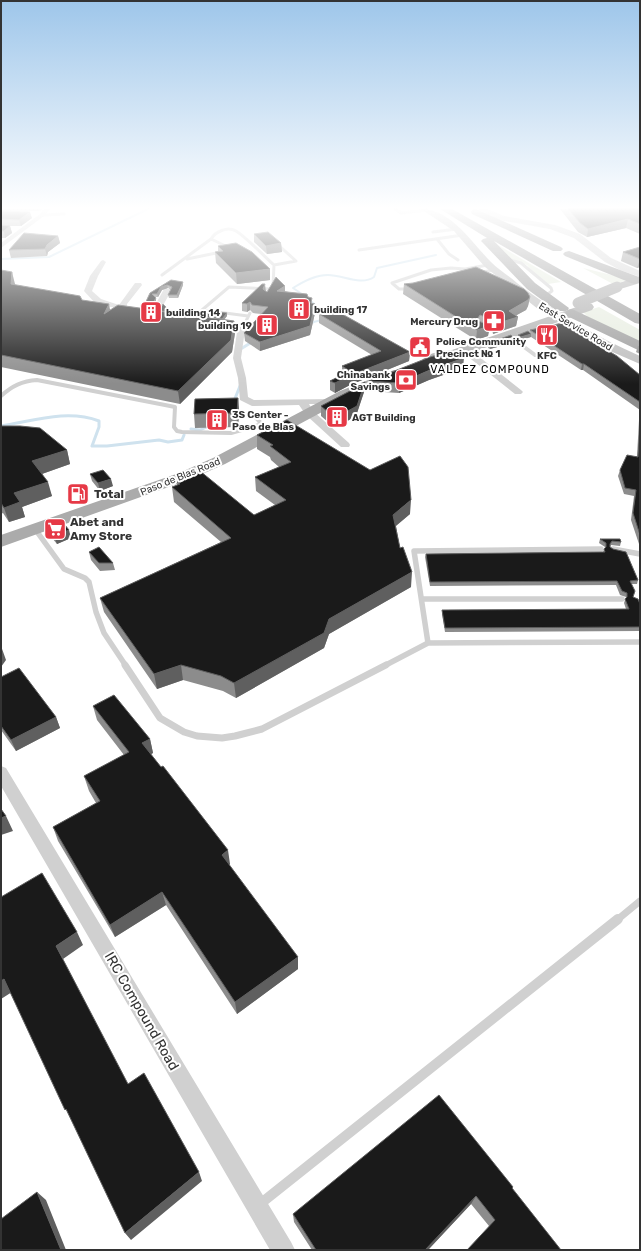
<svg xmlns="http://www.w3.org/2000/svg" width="641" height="1251" font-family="Rubik,sans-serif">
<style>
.green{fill:#e6ecdf}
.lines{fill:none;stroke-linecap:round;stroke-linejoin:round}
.stream-far1{stroke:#cfe2ee;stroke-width:2}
.stream{stroke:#cfe2ee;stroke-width:3}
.service-far4{stroke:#d0d0d0;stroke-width:3}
.service-far3{stroke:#d0d0d0;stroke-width:4}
.service-far2{stroke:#d0d0d0;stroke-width:5.5}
.service-far1{stroke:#d0d0d0;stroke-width:7}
.service{stroke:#d0d0d0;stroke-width:10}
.minor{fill:#d0d0d0;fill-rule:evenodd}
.tertiary{fill:#d0d0d0;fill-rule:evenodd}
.secondary{fill:#bdbdbd;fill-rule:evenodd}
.primary{fill:#ababab;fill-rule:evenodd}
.motorway{fill:#9a9a9a;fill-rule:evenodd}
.primary-bridge{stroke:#ababab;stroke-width:11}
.wall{fill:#8c8c8c}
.shaded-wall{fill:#5f5f5f}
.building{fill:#1a1a1a;stroke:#5f5f5f}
.labels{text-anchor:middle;stroke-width:4;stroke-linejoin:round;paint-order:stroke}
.far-poi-label{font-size:10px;font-weight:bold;fill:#333;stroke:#fff;text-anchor:start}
.far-street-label{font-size:10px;fill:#333;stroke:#fff}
.far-neighbourhood-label{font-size:11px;letter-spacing:1px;fill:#000;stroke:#fff}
.poi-label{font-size:12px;font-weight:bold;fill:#333;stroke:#fff;text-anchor:start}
.near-street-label{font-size:14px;fill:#333;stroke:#fff}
</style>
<rect width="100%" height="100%" fill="#fff"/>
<path class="green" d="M498,245L561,282L548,284L537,277L527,265L509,258Z
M583,268L628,279L615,285Z
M599,307L640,330V342L588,317L583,312Z"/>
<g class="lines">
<path class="stream-far1" d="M1,259L49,257L148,209
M305,296L293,288C304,281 315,275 328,275C343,275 361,286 374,277L377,268L436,255
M309,323L322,320L323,313L312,302"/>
<path class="stream" d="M309,323L313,322
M239,350L252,342
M234,401L240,386
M1,426C33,421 67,409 99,421V427L92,446H107L159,440L168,442L182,440L184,435
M191,429L200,430L211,425"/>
<path class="service-far4" d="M395,209L401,213L427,210
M42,215L64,214
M433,232L457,229
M211,239L230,248
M437,239L449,254L458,260
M359,250L463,235
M187,259L221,252
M507,259L521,263L551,288L552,291L545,296
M274,265L296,261L275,242
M477,273L494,270
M162,275L211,239C215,232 227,226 236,231C246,237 264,256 274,265L273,286
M410,289H399L392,283L431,270L451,268L465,269L488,265
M248,316L202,310L229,287L271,289
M245,323L250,313"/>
<path class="service-far3" d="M241,330L245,322
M508,335L535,355
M1,396C12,386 22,381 37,380L165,405L175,407L174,427L177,431L182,432L231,433L259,425L260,422L252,414"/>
<path class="service-far2" d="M35,529L64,569L85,578L89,582L96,612L104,633L126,666
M613,549L640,554
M422,599H622
M428,643L414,551L601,549
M384,666L428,643L640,642"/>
<path class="service-far1" d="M125,665L160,718L184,732L197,736L222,738L235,736L262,729L386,665
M617,920L640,901"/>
<path class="service" d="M260,1204L618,919"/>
<path class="minor" d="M44,209H50L44,216L1,248V243L40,214Z
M103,260L106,262L98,276L92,291L101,299L119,305L135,283H141L142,285L127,304V312L136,313V317L120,316L119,309L95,303L84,291L90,276L101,261Z
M164,289H170L171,291L155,320H149L148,318Z
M215,324L241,328L245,330L241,358L246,378L248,397L254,400L335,399L337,401L335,403L332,404H309L313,411L349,443L350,445L349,447H341L306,415L299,405L252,406L240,400L238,378L233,358L237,332L215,328Z
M465,347L468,348L521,390L523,392L521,394H515L462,352L461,350Z
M1,766L6,768L291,1242L295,1250H270L1,786Z"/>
<path class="tertiary" d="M478,209H488L504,216L555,225L580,234L611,258L640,271V277L620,270L605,262L574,238L550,229L499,220Z"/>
<path class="secondary" d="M421,209C451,209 472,243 491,262C499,270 509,276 517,283C555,312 596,337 640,356V364L601,347L538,309L485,267L454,231Z"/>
<path class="primary" d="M640,276V283L617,290L613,289L611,287L613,285Z
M588,303L592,304L594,307L592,310L459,357L443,359L429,364L424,363L422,360C429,352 443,351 452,350Z
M394,370L399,371L401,374L399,377L350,397L225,464L191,479L1,547V535L179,473L213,458L340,391Z"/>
<path class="motorway" d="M440,209H452L640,314V324L635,323L494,241L535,283L569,308L567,311H557L527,289L483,243L481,241L483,239L487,238Z
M476,209L561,247L563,249L561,251H553L472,214L471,212L472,210Z
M569,251L639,277L640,282L635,284L631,283L565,256L563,254L565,252Z
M572,309L640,341V351L567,316L565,313L567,310Z"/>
<path class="primary-bridge" d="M578,303L617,287"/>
</g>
<path class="wall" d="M1,209H42L39,211H16L32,218L21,226H10L12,233L5,238H1Z
M560,209H640V234L626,228L587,237L578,232Z
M254,234L281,243L282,252L267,254L254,242Z
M58,236L60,243L48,252L47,256L11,258L9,250Z
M218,246L270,280L237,284L216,263L215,252L218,251Z
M640,247V267L637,268L621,261L623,252Z
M1,270L15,284V285L82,300L110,310L143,308L150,293L171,280L183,282V285L178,298H169L168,295L171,290L168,288L162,290L158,297H155L156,301L151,310L172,313L187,318L203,317L227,313V316L224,320L234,321L235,333L232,352L180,404L1,367Z
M404,284L530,297L528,306L526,310L516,315L518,317L516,326L493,334L492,330L489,329L488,336L476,340L403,294Z
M285,286V291L308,297L312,303L315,313L310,335L260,351L245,341L244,333L261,314L253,313L250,310L247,312L242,311V303L266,291L267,292Z
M319,314L410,352L409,361L350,385L335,393L330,390V381L342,375V366L372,355L319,323Z
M530,330L640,375V410L583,370H581L531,337L521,340L518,338V335L529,333Z
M513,337L512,343L490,349L488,348L489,343Z
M638,346H640V354L636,352Z
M463,368L429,380L399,393L368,391L369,381Z
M351,389L364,392L356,416L335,428L321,416V406L351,390Z
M238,398L239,411L238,427L195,428L194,414Z
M640,416V547L631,520L634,496L624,494L618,476L620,470L637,456L639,420Z
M1,426L67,450L70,464L42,474L52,496L22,507L25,517L9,522L3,513L1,514Z
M257,435L410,514L396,526L400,548L411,587L329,634L324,648L236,698L223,691L183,680L157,689L104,612L100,598L221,542L174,502L172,487L177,485L176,481L254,515L275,505L256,491L255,477L279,467L271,460L270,457L257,449Z
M90,474L113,486L100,491L92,481Z
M45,524L71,538L57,544L47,532Z
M600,539L621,542L620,546L611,545L610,547L638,580L637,584H632L633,597L640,604V631L445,632L442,614V610L626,609L624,603L626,597L620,595L616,585L430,586L425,557L426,554L603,552L605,547L599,543Z
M89,552L113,563L115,570L100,571L91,560Z
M1,677L56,717L60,728L16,751L1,730Z
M93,706L150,739L153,753L151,754L230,864L229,865L298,969L237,1014L166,905L115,937L58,841L53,827L96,803L89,791L84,776L124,755L97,720Z
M512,1189L561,1250L489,1226L471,1204L428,1250H312L294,1222L293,1214Z"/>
<path class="shaded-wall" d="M30,212L32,218L21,226L19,220Z
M628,219L626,228L587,237L588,229Z
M10,226L12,233L5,238L4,231Z
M58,236L60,243L48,252L47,256L45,249L47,245Z
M281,243L282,252L267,254L266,246Z
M640,259V267L637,268Z
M270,269V280L237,284L236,273Z
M12,272L15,284L14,296L11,284Z
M183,282V285L178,298L177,295Z
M265,284L266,292L263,289Z
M167,285L168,288L162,290L158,297L157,294L161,287Z
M285,286V294L277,291Z
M530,297L528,306L526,310L508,320L518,317L516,326L493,334L495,324L509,311Z
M156,298V301L149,313V310Z
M250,302V310L247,312V304Z
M109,304L111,315L104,314Z
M315,304V313L310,335L260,351V342Z
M227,313V316L221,323V320Z
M234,321L235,333L232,352L180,404L178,391Z
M490,326L488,336L476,340L477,330Z
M531,334V337L521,340V337Z
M513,337L512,343L490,349L491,344Z
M410,352L409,361L350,385L335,393V383L351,375Z
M464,358L463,368L429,380L399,393L400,383L430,370Z
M582,364H584L583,370H581Z
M365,382L364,392L356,416L335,428V418Z
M238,398L239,411L238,427L237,413Z
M67,450L70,464L36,476L32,461Z
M111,479L113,486L100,491L98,483Z
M48,482L52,496L22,507L25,517L9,522L4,508L14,493Z
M411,500L410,514L392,529L393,515Z
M69,530L71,538L57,544L54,536Z
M412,572L411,587L329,634L324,648L236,698L234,683L329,619Z
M1,646L6,660L1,667Z
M181,665L183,680L157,689L154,674Z
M56,717L60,728L16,751L11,740Z
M150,739L153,753L146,757L142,743Z
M6,816L13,831L1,835V818Z
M228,850L230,864L224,868L222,855Z
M162,892L166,905L115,937L110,925Z
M77,932L83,945L63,959L56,946Z
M298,957V969L237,1014L235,1002Z
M4,979L12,992L1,999V981Z
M199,1172L202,1181L131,1240L125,1233Z
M37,1192L46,1200L66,1250H61Z
M476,1196L471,1204L428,1250H425Z"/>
<path class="building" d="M568,209H640V224L628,219L588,229L580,223Z
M1,211L30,212L19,220L1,219Z
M1,225L10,226L4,231H1Z
M268,232L281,243L266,246L254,234Z
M24,233L58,236L47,245L45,249L9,250Z
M236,243L252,252L270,269L236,273L215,252L223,251L218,246Z
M640,247V259L623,252Z
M476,267L524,289L528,293L530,297L528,300L509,311L518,317L495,324L493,320L480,315L478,318L479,321L490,326L477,330L404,284L413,283Z
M1,270L12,272L11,284L80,296L82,300L109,304L104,314L118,305L183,314L187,318L191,315L234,321L231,340L178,391L1,355Z
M276,277L285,286L277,291L307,294L308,297L312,298L311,303L315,304L310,326L260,342L244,333L268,307L252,305L250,302L247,304L242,303L262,284H265L263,289L267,292Z
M171,280L183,282L177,295H168L172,287L167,285L161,287L157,294H152L156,298L149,309L143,308L150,293Z
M163,304L172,313L159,311Z
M335,310L410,352L351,375L335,383L330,381L350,371L342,366L381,351L319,314Z
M209,311L227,313L222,319L203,317Z
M562,323L617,356L640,375V402L584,364H582L530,330Z
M528,331L531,334L521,337L518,335Z
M511,335L513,337L491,344L489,343Z
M451,351L464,358L430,370L400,383L369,381L430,357Z
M365,382L357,406L335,418L321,406L352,390L351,389Z
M238,398L237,413L194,414L195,399Z
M287,420L370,470L400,456L408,467L411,500L393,515L400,548L403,547L412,572L329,619L324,633L234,683L221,676L181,665L154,674L100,598L231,538L172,487L180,484L176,481L200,471L254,515L286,500L255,477L291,462L270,446L273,445L257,435Z
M1,426H20L40,428L67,450L32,461L48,482L14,493L20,502L4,508L1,503Z
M640,427V535L633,513L636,490L625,488L620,470L627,455L638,457Z
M103,470L111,479L98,483L90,474Z
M60,519L69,530L54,536L45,524Z
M600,539H620L621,542L612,541L610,544V547L613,549L626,552L638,580L630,581L635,591L633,597L638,599L640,604V627L445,628L442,610L629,609L625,599L627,597V593L622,591L617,581L430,582L426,554L605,552L604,549L606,547V543Z
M99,547L113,563H99L89,552Z
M19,668L56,717L11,740L1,726V677Z
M114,695L150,739L142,743L161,767L163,766L228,850L222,855L298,957L235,1002L162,892L110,925L53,827L100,801L84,776L129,752L93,706Z
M1,809L6,816L1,818Z
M42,873L77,932L56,946L128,1084L144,1073L199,1172L125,1233L66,1109L65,1110L4,979L1,981V897Z
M439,1095L513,1187L512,1188L561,1250H467L495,1220L476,1196L425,1250H316L293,1214Z
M37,1192L61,1250H1V1219Z"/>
<linearGradient id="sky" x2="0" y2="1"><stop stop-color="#9ec6ea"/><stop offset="0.54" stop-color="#fff"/><stop offset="1" stop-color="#fff" stop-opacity="0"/></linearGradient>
<rect width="641" height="384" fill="url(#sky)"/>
<defs>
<g id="building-square" transform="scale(1.15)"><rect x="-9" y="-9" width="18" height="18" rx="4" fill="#e63946" stroke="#fff"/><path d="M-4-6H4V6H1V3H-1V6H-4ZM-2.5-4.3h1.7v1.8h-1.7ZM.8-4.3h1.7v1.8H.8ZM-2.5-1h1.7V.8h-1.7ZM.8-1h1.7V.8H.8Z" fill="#fff"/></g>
<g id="pharmacy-square" transform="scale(1.15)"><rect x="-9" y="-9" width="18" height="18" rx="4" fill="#e63946" stroke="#fff"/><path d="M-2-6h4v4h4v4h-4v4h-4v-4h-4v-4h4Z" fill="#fff"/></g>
<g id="restaurant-square" transform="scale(1.15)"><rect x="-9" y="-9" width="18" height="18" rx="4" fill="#e63946" stroke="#fff"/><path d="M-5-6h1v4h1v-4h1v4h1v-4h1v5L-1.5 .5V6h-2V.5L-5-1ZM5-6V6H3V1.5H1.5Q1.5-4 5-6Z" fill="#fff"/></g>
<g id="civic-square" transform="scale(1.15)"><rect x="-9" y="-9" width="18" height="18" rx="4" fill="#e63946" stroke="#fff"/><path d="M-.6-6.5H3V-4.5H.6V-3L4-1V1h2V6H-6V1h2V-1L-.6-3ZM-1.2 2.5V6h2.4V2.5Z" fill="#fff"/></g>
<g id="bank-square" transform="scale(1.15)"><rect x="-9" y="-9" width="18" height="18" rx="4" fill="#e63946" stroke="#fff"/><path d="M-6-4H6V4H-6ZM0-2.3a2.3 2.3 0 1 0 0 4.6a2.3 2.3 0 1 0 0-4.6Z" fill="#fff"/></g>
<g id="fuel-square" transform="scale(1.15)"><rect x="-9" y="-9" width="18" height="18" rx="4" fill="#e63946" stroke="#fff"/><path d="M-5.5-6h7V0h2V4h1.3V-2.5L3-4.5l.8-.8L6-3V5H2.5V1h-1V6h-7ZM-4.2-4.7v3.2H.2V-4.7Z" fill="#fff"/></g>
<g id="supermarket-square" transform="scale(1.15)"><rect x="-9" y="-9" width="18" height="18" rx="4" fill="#e63946" stroke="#fff"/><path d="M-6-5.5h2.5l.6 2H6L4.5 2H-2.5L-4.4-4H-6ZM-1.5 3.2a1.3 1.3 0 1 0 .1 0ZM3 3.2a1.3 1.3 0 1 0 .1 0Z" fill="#fff"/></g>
</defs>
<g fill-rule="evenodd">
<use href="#building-square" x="299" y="309"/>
<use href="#building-square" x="151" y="312"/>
<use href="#pharmacy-square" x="494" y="321"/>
<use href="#building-square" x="267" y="325"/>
<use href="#restaurant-square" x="547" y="335"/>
<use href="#civic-square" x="420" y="347"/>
<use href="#bank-square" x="406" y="380"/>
<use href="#building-square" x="337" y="417"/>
<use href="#building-square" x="217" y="420"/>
<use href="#fuel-square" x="78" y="494"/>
<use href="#supermarket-square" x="55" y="529"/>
</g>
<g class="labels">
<g class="far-poi-label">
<text x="314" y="313">building 17</text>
<text x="166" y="316">building 14</text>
<text x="478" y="325" text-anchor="end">Mercury Drug</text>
<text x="252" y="329" text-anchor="end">building 19</text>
<text x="436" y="345">Police Community<tspan x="436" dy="12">Precinct № 1</tspan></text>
<text x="547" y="359" text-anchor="middle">KFC</text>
<text x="390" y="378" text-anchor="end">Chinabank<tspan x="390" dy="12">Savings</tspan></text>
<text x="232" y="418">3S Center -<tspan x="232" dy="12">Paso de Blas</tspan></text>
<text x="352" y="421">AGT Building</text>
</g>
<g class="far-street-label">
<text transform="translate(576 326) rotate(31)" y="4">East Service Road</text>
<text transform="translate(180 476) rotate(-22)" y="4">Paso de Blas Road</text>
</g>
<g class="far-neighbourhood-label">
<text x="490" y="373">VALDEZ COMPOUND</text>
</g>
<g class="poi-label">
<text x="94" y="498">Total</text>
<text x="70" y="526">Abet and<tspan x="70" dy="14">Amy Store</tspan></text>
</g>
<g class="near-street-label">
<text transform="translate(142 1011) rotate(60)" y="5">IRC Compound Road</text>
</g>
</g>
<rect width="641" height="1251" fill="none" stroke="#333333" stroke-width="4"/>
</svg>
